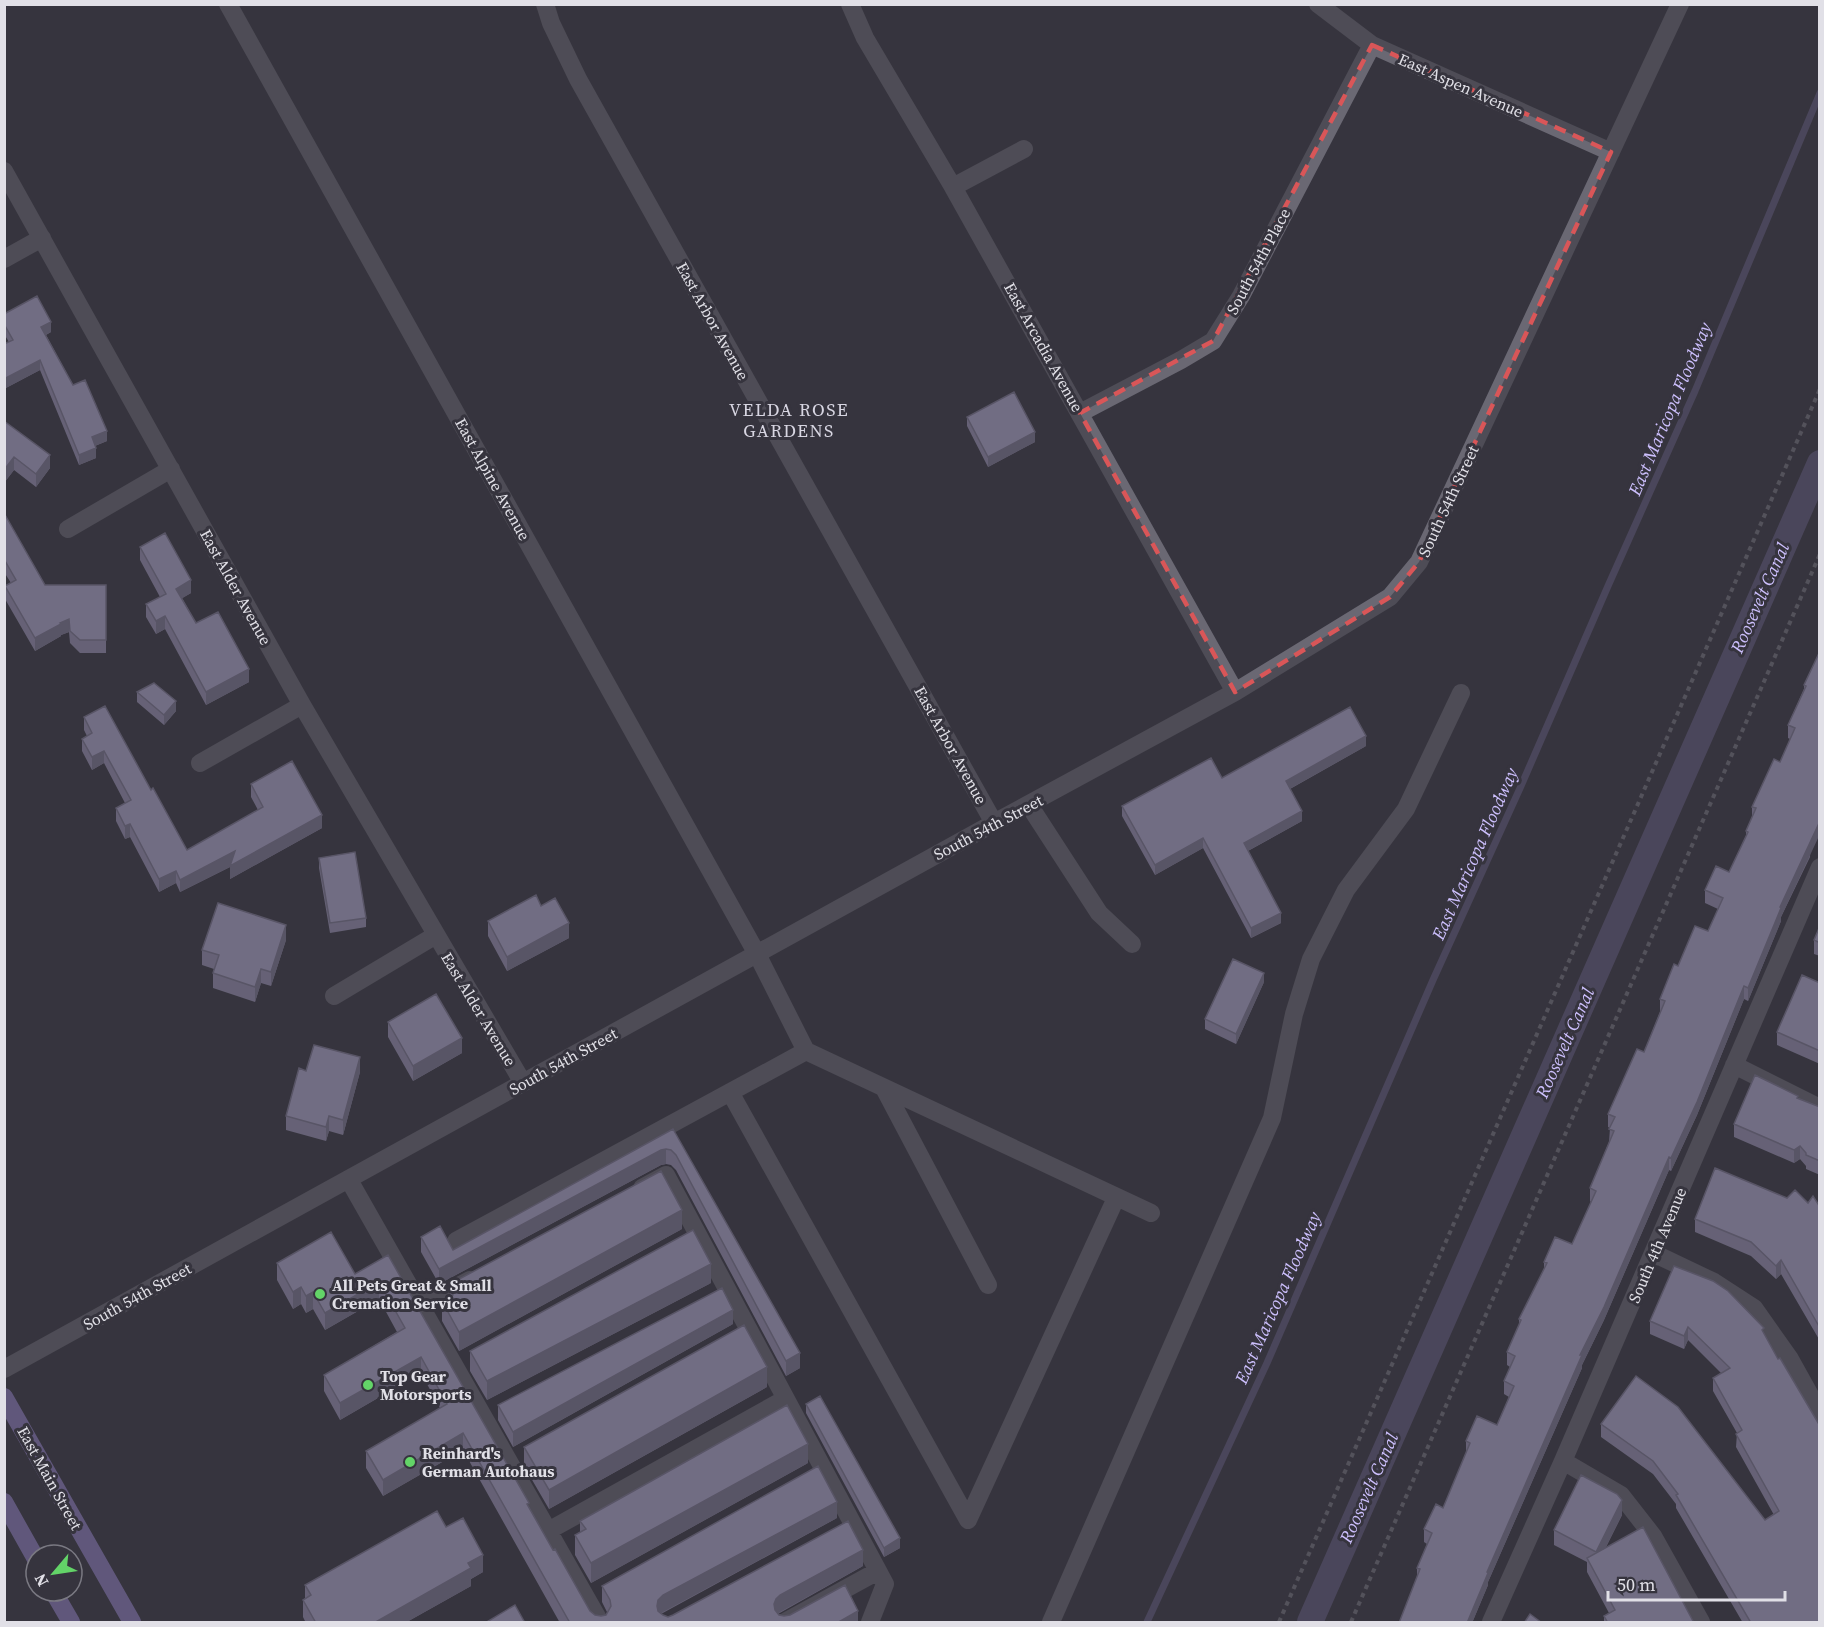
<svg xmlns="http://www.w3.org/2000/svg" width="1824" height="1627" font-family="'Source Serif 4',serif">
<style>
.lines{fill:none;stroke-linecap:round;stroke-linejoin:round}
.stream{stroke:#635b7e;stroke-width:7}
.canal{stroke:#635b7e;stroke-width:26}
.path{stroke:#77757e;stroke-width:4;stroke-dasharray:4.5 4.5;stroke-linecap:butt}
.minor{stroke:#6a6873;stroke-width:18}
.major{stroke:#9382c6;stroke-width:18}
.wall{fill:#9f98ba}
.shaded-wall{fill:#827c97}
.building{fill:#b9b1d8;stroke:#827c97;stroke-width:1.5}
.marked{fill:none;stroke:#d95658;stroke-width:4.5;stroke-dasharray:12 8;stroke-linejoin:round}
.poi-dot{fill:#63d468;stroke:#36343e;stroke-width:2}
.labels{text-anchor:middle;stroke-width:6;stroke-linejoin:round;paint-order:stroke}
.street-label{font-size:16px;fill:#e1e0e7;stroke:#36343e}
.poi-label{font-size:16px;font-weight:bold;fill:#e1e0e7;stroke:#36343e;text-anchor:start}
.water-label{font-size:18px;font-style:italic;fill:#ccbffc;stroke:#36343e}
.neighbourhood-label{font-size:18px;letter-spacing:1.5px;fill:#d8d6e2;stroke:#36343e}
</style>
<rect width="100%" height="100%" fill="#36343e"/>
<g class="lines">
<path class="stream" d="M1147,1622L1267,1363L1433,980L1521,786L1608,586L1695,391L1820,93"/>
<path class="canal" d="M1310,1622L1820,463"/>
<path class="path" d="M1279,1622L1820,389
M1351,1622L1820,554"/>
<path class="minor" d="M228,4L757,954L806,1051L1151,1213
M545,4L551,23L578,79L994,823
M850,4L865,38L953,187L1235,692
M1318,4L1372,45L1611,152
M4,171L302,705L523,1083
M953,187L1024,149
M4,259L42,238
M1080,413L1181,360L1213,341L1241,296L1372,45
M68,529L171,469
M200,763L302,705
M1029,805L1099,913L1132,944
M334,996L436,935
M1734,1065L1820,1108
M884,1088L988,1285
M730,1092L968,1520
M349,1180L600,1622
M642,1188L666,1175L885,1584L870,1622
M456,1241L806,1051
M1653,1253L1714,1282L1754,1308L1790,1359L1820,1413
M421,1306L470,1280
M4,1369L994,823L1235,692L1390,597L1419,562L1680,4
M1563,1461L1621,1495L1653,1536L1701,1622
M968,1520L1116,1198
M548,1531L785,1399
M785,1622L878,1571
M1051,1622L1272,1118L1294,1014L1311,959L1346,890L1406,809L1461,693
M1491,1622L1563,1461L1820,867"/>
<path class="major" d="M4,1397L132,1622
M4,1502L36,1559
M53,1591L71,1622"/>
</g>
<path class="wall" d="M4,314L51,332L46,335L73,385L107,441L95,446L96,458L79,465L40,370L4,389V344L9,342L4,334Z
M967,417L1035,442L988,467L967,426Z
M4,421L50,468L36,487L14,470L4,483Z
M4,513L45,585H106V653H80L70,643L69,632L61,635V636L35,651L5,599V586L11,583L4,572Z
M140,547L191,593L182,598L196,623L249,682L206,705L165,629L156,634L146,617V604L160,597L140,560Z
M1820,651L1810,857L1781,917V921L1748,1001L1744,999L1697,1115L1671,1171L1669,1170L1604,1320L1582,1365V1368L1488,1582V1585L1472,1623H1399L1417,1578V1568L1427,1544L1424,1542V1529L1443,1508L1466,1454V1441L1497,1425L1509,1397L1504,1394V1381L1510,1367L1507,1365V1352L1519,1326V1319L1544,1269V1262L1572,1244L1591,1202L1590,1201V1188L1609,1142L1610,1128L1608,1127V1114L1644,1052L1660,1012V999L1678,966L1708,931L1718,909L1705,903V890L1729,872L1746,836V831L1752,817V807L1780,762L1790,739L1788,738V725L1804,689V685Z
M137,692L176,711L164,725L137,702Z
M84,717L151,790L187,850L258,810L251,797V784L322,828L230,879V867L180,892L176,883L159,892L130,837L125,839L116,821V808L125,803L104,763L92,770L82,751V739L87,736L84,730Z
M1366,746L1290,789L1302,821L1248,851L1281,923L1251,938L1203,848L1155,875L1122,816V806L1222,778Z
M319,858L366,918V927L330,933L319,868Z
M541,906L569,938L507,971L488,936V921Z
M1820,926V956L1814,954V940Z
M286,940L271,986L261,983L255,1002L213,988V973L214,969L202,965V950Z
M1264,982L1236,1044L1205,1029V1019Z
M1820,983V1064L1777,1045V1032Z
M388,1022L462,1053L413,1081L388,1037Z
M306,1071L360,1072L343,1135L329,1131L326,1141L286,1130V1116Z
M1798,1098L1820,1107V1175L1806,1169V1166L1800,1159L1794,1163L1734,1137V1124Z
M673,1129L800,1368L786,1376L676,1170L671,1165L666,1164L661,1165L439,1284L421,1252V1237L453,1250Z
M1787,1198L1808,1203L1820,1207V1341L1781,1274L1776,1279L1751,1256L1695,1232V1219Z
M682,1229L459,1351L442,1321V1301L450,1297V1284Z
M388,1255L553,1550L590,1611L595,1615L601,1616L606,1615L607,1612L602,1602V1586L837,1518L661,1614L663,1615L668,1617L863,1566L778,1614L784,1616L858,1623H560L463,1450L383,1496L366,1468V1451L440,1408L421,1373L340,1420L324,1391V1375L397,1332L379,1299L325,1330L313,1309L306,1313L301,1304L293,1309L277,1280V1263L355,1274Z
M711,1283L487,1400L470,1371V1351Z
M1650,1321L1764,1333L1820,1623H1743L1676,1508V1504L1653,1474L1601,1437V1424L1765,1520L1774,1515L1736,1447L1737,1433L1713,1391V1378L1721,1373L1688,1340L1684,1349L1650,1334Z
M733,1324L513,1447L498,1420V1405Z
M767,1387L549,1509L524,1466V1447Z
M806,1404L900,1548L884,1557L806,1413Z
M808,1463L591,1583L575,1555V1535L580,1532V1521Z
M1622,1515L1606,1547L1694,1623H1604V1616L1609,1613L1587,1572V1562L1554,1545V1530Z
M446,1527L483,1572L471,1579V1586L405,1623H306L303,1617V1600L305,1599V1585Z"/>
<path class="shaded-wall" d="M51,322V332L41,337V327Z
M40,360V370L4,389V379Z
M107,431V441L92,447V437Z
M1035,432V442L988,467V457Z
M96,448V458L79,465V455Z
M50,455V468L36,487V474Z
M14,457V470L4,483V470Z
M191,580V593L176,602V589Z
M165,616V629L156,634V621Z
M69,619V632L61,635V636L35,651V638L60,623Z
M249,669V682L206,705V692Z
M176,701V711L164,725V715Z
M1366,736V746L1286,791V781Z
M104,751V763L92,770V757Z
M1302,811V821L1244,853V843Z
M322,815V828L230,879V867L180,892V880L235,851Z
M1820,821V834L1781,917V921L1748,1001V988L1780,907Z
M130,824V837L125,839V826Z
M1203,838V848L1155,875V865Z
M176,871V883L159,892V879Z
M1281,913V923L1251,938V928Z
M569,923V938L507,971V957Z
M286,925V940L271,986V972Z
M261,969V983L255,1002V987Z
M1264,973V982L1236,1044V1034Z
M1744,986V999L1697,1115L1671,1171V1158Z
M462,1038V1053L413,1081V1066Z
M360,1057V1072L343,1135V1120Z
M329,1116V1131L326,1141V1127Z
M1800,1146V1159L1794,1163V1150Z
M666,1149V1164L661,1165L439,1284V1269L661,1150Z
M1669,1157V1170L1604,1320L1582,1365V1368L1488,1582V1585L1472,1623H1467L1487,1572L1580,1355Z
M682,1210V1229L459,1351V1332Z
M1781,1260V1274L1776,1279V1266Z
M711,1264V1283L487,1400V1381Z
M379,1282V1299L325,1330V1313Z
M301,1287V1304L293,1309V1292Z
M313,1292V1309L306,1313V1296Z
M733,1310V1324L513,1447V1432Z
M1688,1327V1340L1684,1349V1336Z
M800,1353V1368L786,1376V1361Z
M421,1357V1373L340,1420V1403Z
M767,1367V1387L549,1509V1490Z
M463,1433V1450L383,1496V1480Z
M808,1444V1463L591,1583V1563Z
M1622,1500V1515L1596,1567V1552Z
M837,1502V1518L663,1612L658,1617L657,1606L658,1600L663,1595Z
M900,1538V1548L884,1557V1548Z
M863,1550V1566L780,1612L776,1616L774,1604L776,1599L780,1595Z
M483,1555V1572L471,1579V1586L405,1623H374L468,1563Z
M858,1611V1623H837Z"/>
<path class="building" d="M37,296L51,322L41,327L73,385L85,380L107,431L92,437L96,448L79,455L40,360L4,379V344L13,340L4,324V314Z
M1014,392L1035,432L988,457L967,417Z
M4,421L50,455L36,474L14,457L4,470Z
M4,513L45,585H106V640H80L70,631L69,619L60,623L61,624L35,638L5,586L16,580L4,559Z
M165,533L191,580L176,589L196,623L218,612L249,669L206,692L165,616L156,621L146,604L166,594L140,547Z
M1820,651V821L1780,907L1781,908L1748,988L1744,986L1697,1102L1671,1158L1669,1157L1604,1307L1580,1355H1582L1487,1572L1488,1573L1467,1623H1399L1420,1569L1417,1568L1432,1533L1424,1529L1436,1504L1443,1508L1470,1443L1466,1441L1477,1416L1497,1425L1514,1386L1504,1381L1515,1356L1507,1352L1521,1320L1519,1319L1547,1263L1544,1262L1555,1237L1572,1244L1596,1191L1590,1188L1614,1131L1609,1129L1615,1117L1608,1114L1637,1049L1644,1052L1665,1001L1660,999L1674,964L1678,966L1695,926L1708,931L1723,898L1705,890L1716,866L1729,872L1748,832L1746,831L1756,808L1752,807L1774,759L1780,762L1795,728L1788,725L1806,686L1804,685Z
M154,683L176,701L164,715L137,692Z
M105,706L151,790L153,788L187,850L263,807L251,784L292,761L322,815L230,866L235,851L180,880L176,871L159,879L130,824L125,826L116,808L131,800L104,751L92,757L82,739L92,733L84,717Z
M1350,707L1366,736L1286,781L1302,811L1244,843L1281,913L1251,928L1203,838L1155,865L1122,806L1211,758L1222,778Z
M355,852L366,918L330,923L319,858Z
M536,895L541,906L555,898L569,923L507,957L488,921Z
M218,903L286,925L271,972L261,969L255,987L213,973L219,955L202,950Z
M1820,926V943L1814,940Z
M1233,959L1264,973L1236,1034L1205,1019Z
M1802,975L1820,983V1051L1777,1032Z
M436,994L462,1038L413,1066L388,1022Z
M314,1045L360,1057L343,1120L329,1116L326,1127L286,1116L299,1068L306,1071Z
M1755,1075L1798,1096L1797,1098L1820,1107V1161L1806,1155V1153L1800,1146L1794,1150L1734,1124Z
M673,1129L800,1353L786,1361L676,1155L671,1150L666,1149L661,1150L439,1269L421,1237L440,1226L453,1250Z
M1715,1168L1787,1198L1795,1190L1808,1203L1813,1196L1820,1207V1328L1781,1260L1776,1266L1751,1242L1695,1219Z
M661,1171L682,1210L459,1332L442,1301L453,1295L450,1289L452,1288L450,1284Z
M693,1230L711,1264L487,1381L470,1351Z
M331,1232L355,1274L388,1255L529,1503L527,1504L553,1550L555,1549L590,1611L595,1615L601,1616L606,1615L611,1606L610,1600L602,1586L818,1466L837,1502L663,1595L658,1600L657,1606L658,1611L663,1615L668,1617L673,1615L848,1521L863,1550L780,1595L776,1599L774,1604L775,1610L779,1615L784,1616L790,1615L845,1585L858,1611L837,1623H570L463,1433L383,1480L366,1451L447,1404L421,1357L340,1403L324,1375L405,1328L379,1282L325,1313L313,1292L306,1296L301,1287L293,1292L277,1263Z
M1674,1266L1713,1281L1728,1291L1764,1328L1762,1330L1778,1359L1780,1358L1820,1426V1623H1751L1676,1495L1678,1494L1653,1461L1601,1424L1636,1376L1678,1407L1765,1520L1779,1511L1736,1434L1742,1430L1713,1378L1730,1368L1688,1327L1684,1336L1650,1321Z
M722,1288L733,1310L513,1432L498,1405Z
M744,1325L767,1367L549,1490L524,1447Z
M820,1396L900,1538L884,1548L806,1404Z
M787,1405L808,1444L591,1563L575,1535L586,1529L580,1521Z
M1581,1475L1617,1494L1622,1500L1596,1552L1554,1530Z
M437,1511L446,1527L463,1518L483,1555L468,1563L471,1568L374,1623H316L303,1600L311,1595L305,1585Z
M1643,1527L1694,1623H1608L1604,1616L1615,1610L1587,1558Z
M515,1605L525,1623H485Z
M1530,1614L1542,1623H1524Z"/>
<path d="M0 0H1824V1627H0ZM1372,45L1611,152L1419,562L1390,597L1235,692L1080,413L1213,341Z" fill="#36343e" fill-opacity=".55" fill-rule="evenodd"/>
<path class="marked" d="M1372,45L1611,152L1419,562L1390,597L1235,692L1080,413L1213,341Z"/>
<g class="poi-dot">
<circle cx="320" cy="1294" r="6"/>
<circle cx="368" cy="1385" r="6"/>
<circle cx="410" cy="1462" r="6"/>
</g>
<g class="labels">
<g class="street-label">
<text transform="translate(1461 85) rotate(24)" y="6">East Aspen Avenue</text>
<text transform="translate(1258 261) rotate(-62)" y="6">South 54th Place</text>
<text transform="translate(713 321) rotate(61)" y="6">East Arbor Avenue</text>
<text transform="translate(1044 347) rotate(61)" y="6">East Arcadia Avenue</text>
<text transform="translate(493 479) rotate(61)" y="6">East Alpine Avenue</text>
<text transform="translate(1448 501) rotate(-65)" y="6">South 54th Street</text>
<text transform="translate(236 587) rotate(61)" y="6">East Alder Avenue</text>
<text transform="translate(951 745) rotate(61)" y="6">East Arbor Avenue</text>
<text transform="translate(988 827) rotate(-28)" y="6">South 54th Street</text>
<text transform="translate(479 1009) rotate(59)" y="6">East Alder Avenue</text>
<text transform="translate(563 1061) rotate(-29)" y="6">South 54th Street</text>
<text transform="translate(1657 1245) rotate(-67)" y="6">South 4th Avenue</text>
<text transform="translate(137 1296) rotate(-29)" y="6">South 54th Street</text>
<text transform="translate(50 1478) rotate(61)" y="6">East Main Street</text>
</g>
<g class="poi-label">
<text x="332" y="1291">All Pets Great &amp; Small<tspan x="332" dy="18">Cremation Service</tspan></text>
<text x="380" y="1382">Top Gear<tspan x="380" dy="18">Motorsports</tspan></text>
<text x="422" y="1459">Reinhard's<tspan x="422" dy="18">German Autohaus</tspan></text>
</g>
<g class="water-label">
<text transform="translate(1670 409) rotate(-67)" y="6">East Maricopa Floodway</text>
<text transform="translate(1760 598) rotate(-66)" y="6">Roosevelt Canal</text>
<text transform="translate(1475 854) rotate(-66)" y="6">East Maricopa Floodway</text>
<text transform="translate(1565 1043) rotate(-66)" y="6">Roosevelt Canal</text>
<text transform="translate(1278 1298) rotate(-66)" y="6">East Maricopa Floodway</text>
<text transform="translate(1369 1488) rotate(-66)" y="6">Roosevelt Canal</text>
</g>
<g class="neighbourhood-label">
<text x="789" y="416">VELDA ROSE<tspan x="789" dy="21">GARDENS</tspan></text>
</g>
</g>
<rect width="1824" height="1627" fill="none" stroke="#e1e0e7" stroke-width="12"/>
<g transform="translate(54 1573) rotate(241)"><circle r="28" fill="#36343e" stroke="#7a7982" stroke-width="1.5"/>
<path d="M0-4.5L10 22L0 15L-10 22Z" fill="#63d468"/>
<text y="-9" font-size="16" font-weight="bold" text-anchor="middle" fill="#e1e0e7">N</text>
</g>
<path d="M1608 1591v9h177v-9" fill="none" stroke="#e1e0e7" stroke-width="3"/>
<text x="1617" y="1591" font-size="18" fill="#e1e0e7" stroke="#36343e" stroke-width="4.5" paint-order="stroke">50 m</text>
</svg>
